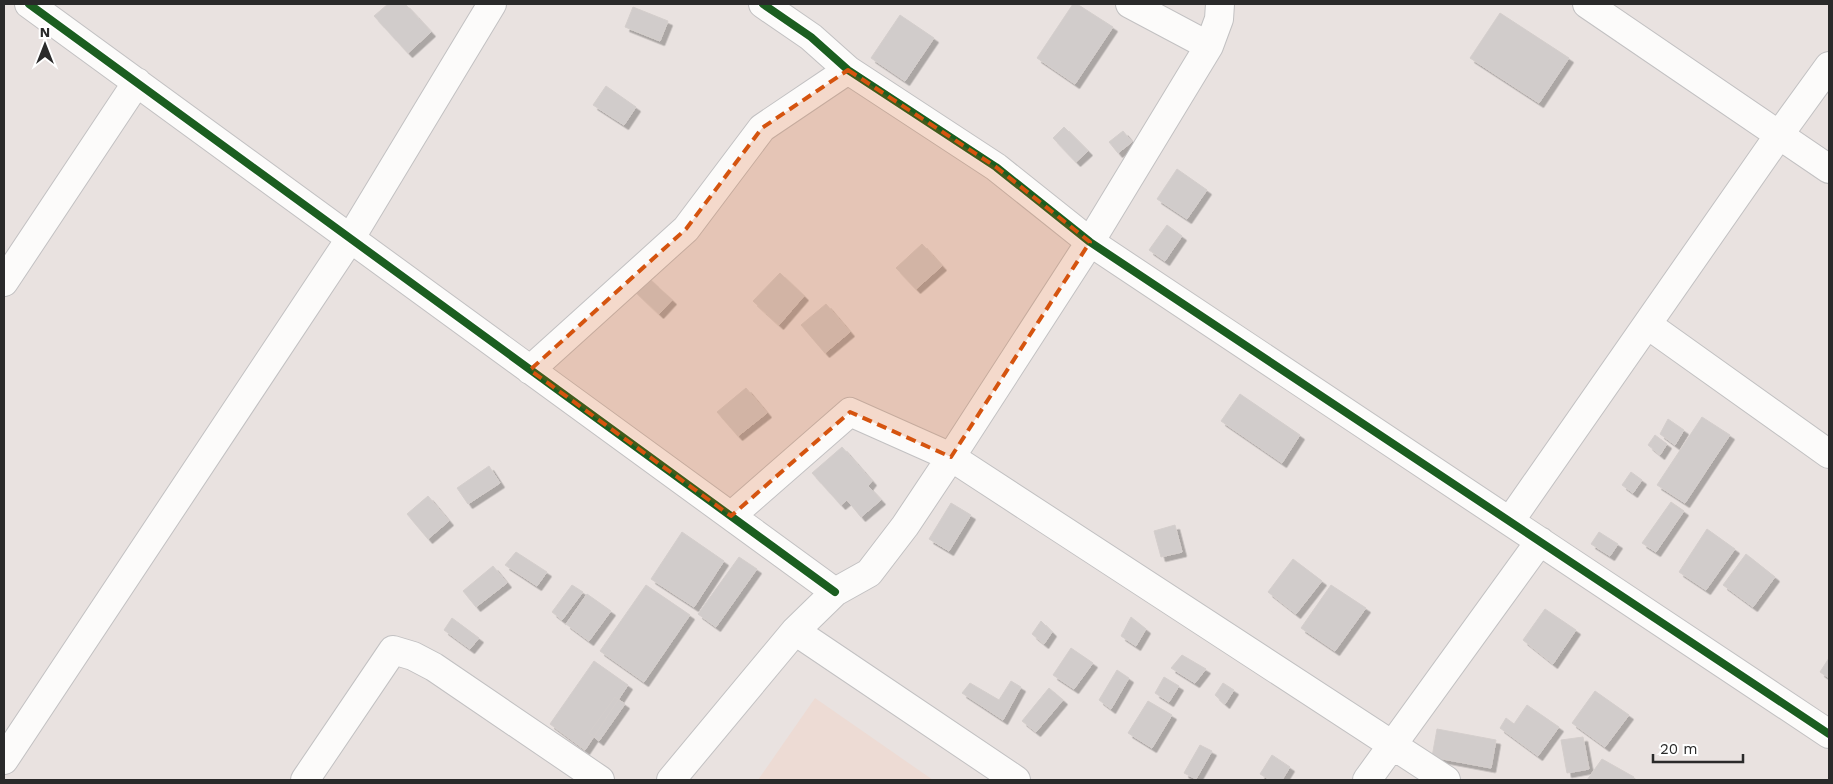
<svg xmlns="http://www.w3.org/2000/svg" width="1833" height="784" font-family="'Work Sans',sans-serif">
<style>
.education{fill:#eddbd4}
.building{fill:#d1cccb;stroke:#d4cecc;filter:url(#shadow)}
.lines{fill:none;stroke-linecap:round;stroke-linejoin:round}
.minor-casing{stroke:#c2c1c2;stroke-width:30}
.minor{stroke:#fcfbfa;stroke-width:28}
.cycleway-casing{stroke:#fff;stroke-width:11}
.cycleway{stroke:#1b5e20;stroke-width:8}
.marked{fill:#d5540f;fill-opacity:0.2;stroke:#d5540f;stroke-width:4;stroke-dasharray:10 6;stroke-linejoin:round}
</style>
<defs>
<filter id="shadow"><feDropShadow dx="4.5" dy="4.5" stdDeviation="0" flood-color="#0004"/></filter>
</defs>
<rect width="100%" height="100%" fill="#e9e2e0"/>
<path class="education" d="M815,698L933,780H758Z"/>
<path class="building" d="M388,4H405L431,32L408,53L374,16Z
M1073,4H1077L1113,27L1075,84L1037,58Z
M633,7L668,21L660,41L625,27Z
M1500,13L1569,58L1539,103L1470,58Z
M900,15L934,38L905,81L871,58Z
M606,86L636,107L624,125L593,105Z
M1064,127L1088,151L1076,162L1053,138Z
M1123,131L1132,142L1118,153L1109,142Z
M1177,169L1207,190L1187,219L1157,199Z
M1167,225L1182,236L1165,261L1149,250Z
M922,244L942,266L916,289L896,268Z
M780,273L804,296L779,325L753,301Z
M645,275L672,300L659,314L632,288Z
M826,304L850,332L825,353L801,325Z
M746,388L767,413L738,436L717,412Z
M1240,394L1300,435L1282,463L1221,421Z
M1702,417L1730,435L1685,503L1657,485Z
M1668,419L1684,430L1675,445L1660,434Z
M1655,435L1667,444L1660,455L1648,445Z
M842,447L872,481L868,486L881,500L861,517L847,500L841,505L812,473Z
M489,466L500,483L468,504L457,488Z
M1631,472L1642,480L1633,493L1622,485Z
M428,496L449,521L428,539L407,514Z
M1671,502L1684,511L1656,552L1642,543Z
M951,503L971,515L949,551L929,539Z
M1175,525L1182,552L1161,557L1154,531Z
M1707,529L1735,549L1706,590L1679,572Z
M682,532L724,561L694,607L651,579Z
M1599,532L1618,544L1610,556L1591,544Z
M516,552L547,572L537,586L505,565Z
M1746,554L1775,577L1753,607L1723,585Z
M739,557L757,569L716,627L698,614Z
M1293,559L1322,581L1296,614L1268,592Z
M493,566L507,583L476,607L463,591Z
M572,585L583,592L562,620L552,612Z
M646,585L690,615L644,682L600,651Z
M1331,585L1366,608L1335,651L1301,628Z
M587,594L611,611L589,641L566,624Z
M1545,609L1576,630L1553,664L1523,640Z
M1131,617L1146,629L1136,646L1121,636Z
M452,618L479,638L470,649L444,630Z
M1041,621L1052,632L1044,644L1032,634Z
M1071,648L1093,663L1074,689L1053,675Z
M1182,655L1206,669L1195,683L1171,668Z
M1829,658V678L1820,672Z
M594,661L628,685L585,750L550,724Z
M1117,670L1129,678L1111,709L1099,700Z
M1164,677L1179,686L1169,702L1155,693Z
M1011,681L1021,687L1003,720L962,693L970,683L999,700Z
M1223,683L1234,690L1225,704L1215,695Z
M1049,688L1063,700L1036,732L1022,721Z
M1595,691L1629,715L1605,747L1572,723Z
M615,697L625,704L599,741L589,733Z
M1148,701L1172,715L1152,748L1128,733Z
M1527,705L1559,727L1538,756L1500,728L1506,718L1514,724Z
M1437,729L1496,740L1491,768L1432,757Z
M1583,737L1589,769L1567,773L1561,740Z
M1200,745L1212,751L1196,779L1184,773Z
M1272,755L1290,767L1282,780H1270L1260,774Z
M1602,759L1634,777L1632,780H1587Z"/>
<g class="lines">
<g class="minor-casing">
<path id="minor" d="M29,4L835,592
M763,4L811,37L848,70L996,167L1090,242L1829,734
M1130,4L1209,46
M1587,4L1829,169
M4,282L137,82
M1648,325L1829,454
M530,370L686,229L762,128L848,70
M731,516L850,412L951,457L1446,780
M1510,521L1779,135L1829,66
M795,631L1016,780
M4,760L350,239L492,4
M305,780L393,650L413,656L434,667L600,780
M671,780L795,631L835,592L869,573L905,526L951,457L1090,242L1209,46L1219,19L1220,4
M1367,780L1540,541"/>
</g>
<use href="#minor" class="minor"/>
<g class="cycleway-casing">
<path id="cycleway" d="M29,4L835,592
M763,4L811,37L848,70L996,167L1090,242L1829,734"/>
</g>
<use href="#cycleway" class="cycleway"/>
</g>
<path class="marked" d="M848,70L996,167L1090,242L951,457L850,412L731,516L530,370L686,229L762,128Z"/>
<rect width="1833" height="784" fill="none" stroke="#2a2a2a" stroke-width="10"/>
<g transform="translate(45 45)" stroke="#ffffff" stroke-width="4" paint-order="stroke">
<path d="M0-4L9 19L0 12L-9 19Z" fill="#2a2a2a"/>
<text y="-8" font-size="14" font-weight="bold" text-anchor="middle" fill="#2a2a2a">N</text>
</g>
<path d="M1653 754v8h90v-8" fill="none" stroke="#2a2a2a" stroke-width="2.5"/>
<text x="1660" y="754" font-size="15" fill="#2a2a2a" stroke="#ffffff" stroke-width="4" paint-order="stroke">20 m</text>
</svg>
